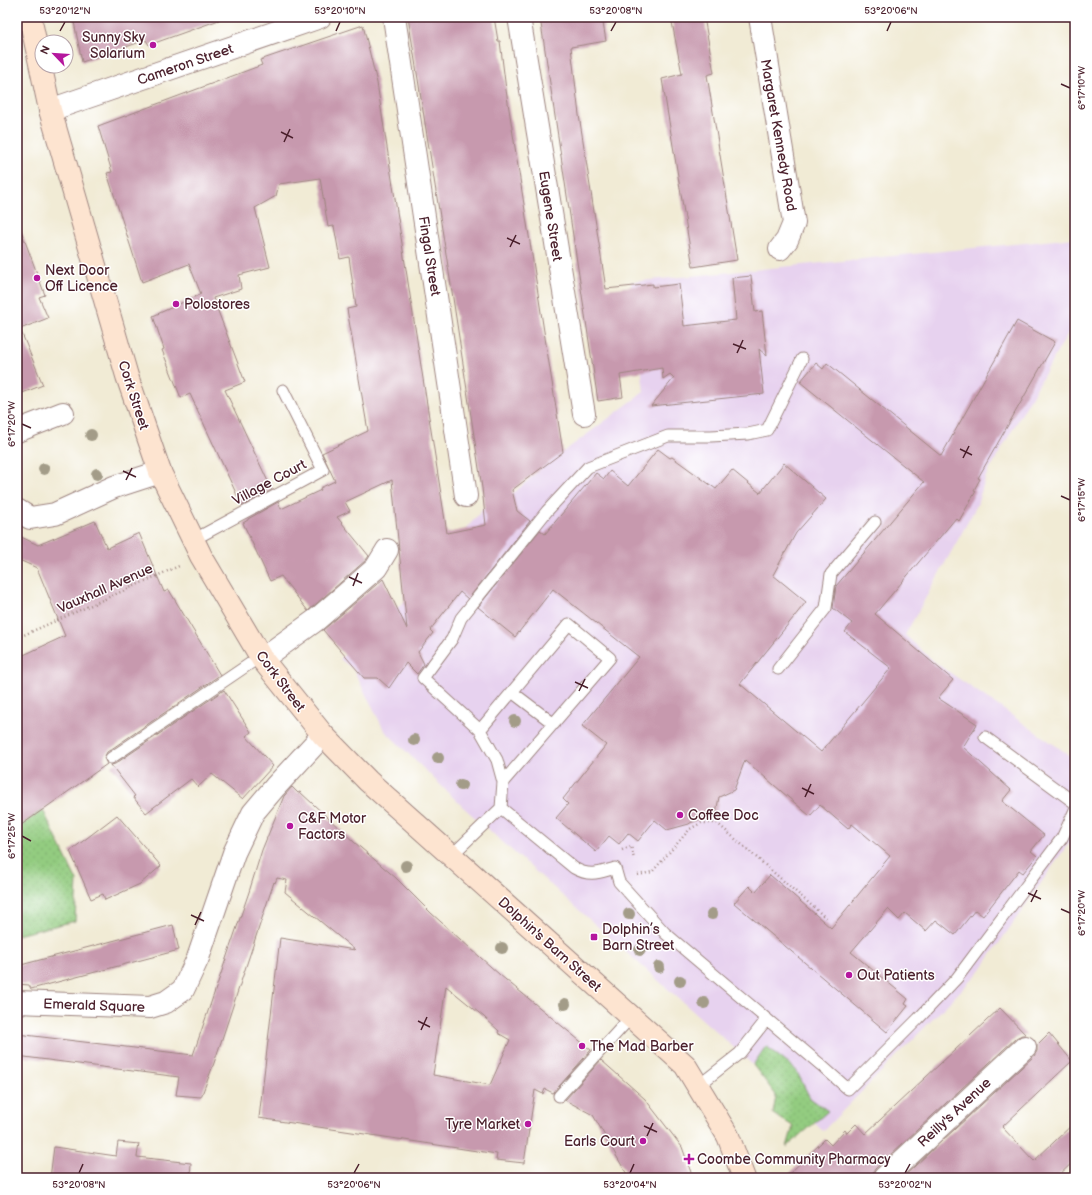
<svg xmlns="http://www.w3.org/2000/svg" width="1092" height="1195" font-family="'Balsamiq Sans',sans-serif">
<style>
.built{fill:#e7d2ef}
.grass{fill:url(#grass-dots);stroke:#6e7656}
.building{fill:#c799ae;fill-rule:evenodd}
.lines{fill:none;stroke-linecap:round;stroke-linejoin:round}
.lane-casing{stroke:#9e8580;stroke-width:13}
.street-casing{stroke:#9e8580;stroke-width:24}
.secondary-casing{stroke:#9e8580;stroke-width:24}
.path{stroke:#9e8580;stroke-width:2.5;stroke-dasharray:1 3;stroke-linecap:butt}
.lane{stroke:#fff;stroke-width:11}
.street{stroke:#fff;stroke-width:22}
.secondary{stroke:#fde4d0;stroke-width:22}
.tree{fill:#a39c88}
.ticks{fill:none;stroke:#4a1f2b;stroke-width:1.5}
.poi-dot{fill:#b5179e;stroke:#fff;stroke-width:1.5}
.labels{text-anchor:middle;stroke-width:3;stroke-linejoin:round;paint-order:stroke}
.poi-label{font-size:14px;fill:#4a1f2b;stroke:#fff;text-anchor:start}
.street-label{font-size:14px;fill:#4a1f2b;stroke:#fff}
.neatline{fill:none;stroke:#4a1f2b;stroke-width:1.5}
.ticks-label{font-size:10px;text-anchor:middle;fill:#4a1f2b}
</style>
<defs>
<pattern id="grass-dots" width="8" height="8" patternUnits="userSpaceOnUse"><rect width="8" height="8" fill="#93cc80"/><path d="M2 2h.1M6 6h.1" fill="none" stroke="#80af6f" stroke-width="1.8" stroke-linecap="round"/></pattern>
</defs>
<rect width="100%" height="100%" fill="#fff"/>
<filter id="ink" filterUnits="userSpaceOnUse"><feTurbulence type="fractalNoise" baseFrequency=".025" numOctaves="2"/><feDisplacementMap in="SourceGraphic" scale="8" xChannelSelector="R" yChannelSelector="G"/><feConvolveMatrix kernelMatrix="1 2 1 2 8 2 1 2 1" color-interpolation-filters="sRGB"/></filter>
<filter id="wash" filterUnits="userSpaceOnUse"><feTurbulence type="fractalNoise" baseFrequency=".012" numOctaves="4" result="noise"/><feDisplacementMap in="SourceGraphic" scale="16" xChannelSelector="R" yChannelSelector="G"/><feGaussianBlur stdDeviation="0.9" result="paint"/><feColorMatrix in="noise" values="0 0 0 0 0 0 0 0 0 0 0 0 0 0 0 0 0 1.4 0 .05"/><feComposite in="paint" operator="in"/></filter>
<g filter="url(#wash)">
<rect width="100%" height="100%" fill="#f1ebd5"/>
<path class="built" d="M1075,238V321L986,476L977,505L970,518L905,635L936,663L1075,759V834L979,972L823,1131L740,1053L463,807L384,730L353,669L340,659L423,585L459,537L484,508L508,498L543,467L644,392L631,282Z"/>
<path class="grass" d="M43,810L77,881L75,921L17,935V819Z
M766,1046L796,1070L810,1098L828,1111L787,1147L793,1126L773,1114L776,1095L753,1065Z"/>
<g id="blocks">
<path class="building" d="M73,17H219V20L149,45L146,40L82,62Z
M408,17H494L498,41H500L506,90L563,452L512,490L517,511L530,521L468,599L460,592L430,630L433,633L418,652L424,664L417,674L406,663L389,688L378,678H364L323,630L383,579L407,629L392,480L345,502L350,511L337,517L369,556L366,560L308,611L281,576L270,581L243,523L248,520V519L278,502L281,509L321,490L320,488L335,481L322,453L368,431L347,309L356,307L349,257L340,259L334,226L328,227L320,178L279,184L276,196L255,208L270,267L239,275L241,289L213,298L245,382L225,390L272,490L242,506L190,394L181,398L162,350L164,349L153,316L201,294L189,264L142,282L107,173L112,172L98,126L262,65L260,60L363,25L377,83L447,533L486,525L482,488L451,285Z
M540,17H602L606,41L571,47L579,115L606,289L653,284V287L679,284L684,326L736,320L732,278L751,276L755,312L762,311L767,356L759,349L764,394L651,406L674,378L670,374L663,379L662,368L620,375L623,397L598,401Z
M671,17H704L714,73L707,75L737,260L693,267L662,79L682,74Z
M19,225L45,295L39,297L48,318L20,329L43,385L17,395V226Z
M1017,321L1055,342L978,478L980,479L974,490L976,491L959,521L956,518L875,614L953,680L938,698L977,724L963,747L1011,790L1002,801L1044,835L1031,851L1037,856L1023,873L1019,870L983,916L975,910L955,935L936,920L926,931L905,913L899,920L888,909L851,952L908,999L905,1004L908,1006L887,1032L734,903L749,886L755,892L770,875L831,928L890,856L852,824L848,829L820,805L810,816L745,760L734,790L719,797L716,813L690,823L689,824L667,830L655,820L638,841L628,833L619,844L609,836L596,852L556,818L568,804L563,799L606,745L582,726L639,657L553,589L515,637L478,607L540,530L545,534L596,473L604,479L610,471L628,486L658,449L670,458L672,457L716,489L732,470L760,493L784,463L826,499L796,533L773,575L806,602L740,684L821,752L891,668L845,632L852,623L833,608L836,586L924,482L800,382L816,363L823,369L827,363L941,456Z
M95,521L107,548L139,533L164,592L169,590L220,675L107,752L104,758L107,764L17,828V658L65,636L37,568L17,559V535L38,545Z
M224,690L251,732L246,736L273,766L243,799L212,774L198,787L191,779L146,813L133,797L135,796L111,765L115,764Z
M292,787L298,793L300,792L354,842L396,878L431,913L500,975L591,1050L553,1093L545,1089L543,1094L535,1090L524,1163L496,1160L497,1154L259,1118L280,938L355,950L285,892L287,880L277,878L275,883L274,882L214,1063L201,1097L176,1095L179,1077L17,1056V1034L193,1055L249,892L262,850L284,796ZM446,986L484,1017L499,1031L498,1033L510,1040L490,1085L433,1075Z
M117,815L161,866L140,884L105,900L103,894L91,899L70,851Z
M173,925L179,950L31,989L29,985L17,984V966Z
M1000,1008L1026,1035H1022L1016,1038L875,1169L872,1174V1178H785L825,1139L831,1145L845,1130L847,1133L856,1124L865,1134Z
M1049,1033L1072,1061L1002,1127L1034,1161L1075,1122V1160L1056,1178H902L1034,1056L1037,1051V1045Z
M601,1060L645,1099L682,1147L693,1178H629L593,1115L565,1100Z
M118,1142L139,1144L137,1157L191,1163L190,1178H50L54,1147L116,1156Z"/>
</g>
</g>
<g filter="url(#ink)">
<use href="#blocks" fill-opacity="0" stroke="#9e8580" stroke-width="1"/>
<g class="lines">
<g class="lane-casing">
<path id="lane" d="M193,540L323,470L283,390
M778,669L826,608L831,574L875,522
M512,692L554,724
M480,730L569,624L610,658L503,782
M985,737L1075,803
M111,758L261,656
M501,808L574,868C590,877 598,873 615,868L619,882L665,933L821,1065L848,1089L918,1019L957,978L1062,838L1075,810
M452,855L501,808L503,782L497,760L480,730L423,678L452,639L461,618L547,511L588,467L668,436H711L748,434L767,430L802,359
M698,1086L740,1053L767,1019
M559,1096L631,1017"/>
</g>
<g class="street-casing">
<path id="street" d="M394,17L466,496
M519,17L584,414
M760,17L794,223L787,240L780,249
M50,110L320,17
M17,431L63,413
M17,510L30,518L55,514L114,487L160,472
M262,659L316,620L376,568L387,550
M17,1002L150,1007L166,1002L183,990L198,958L234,853L253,813L275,787L323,735
M884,1178L1025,1047"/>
</g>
<g class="secondary-casing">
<path id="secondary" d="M30,17L50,110L127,376L160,472L201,556L262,659L323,735L368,781L685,1065L728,1136L744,1178"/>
</g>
<path class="path" d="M17,638L179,566
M622,850L631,846L634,859
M638,875L652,872L690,829L701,823H717L827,919"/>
<use href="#lane" class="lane"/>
<use href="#street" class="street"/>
<use href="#secondary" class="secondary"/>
</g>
<g class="tree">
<circle cx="91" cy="435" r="6"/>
<circle cx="44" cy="469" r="6"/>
<circle cx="97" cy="474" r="6"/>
<circle cx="515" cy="721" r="6"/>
<circle cx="414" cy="740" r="6"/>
<circle cx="438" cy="758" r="6"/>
<circle cx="461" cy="785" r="6"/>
<circle cx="406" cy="866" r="6"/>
<circle cx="629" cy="914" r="6"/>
<circle cx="712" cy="914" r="6"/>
<circle cx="502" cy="948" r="6"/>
<circle cx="640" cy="950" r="6"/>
<circle cx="659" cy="967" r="6"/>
<circle cx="680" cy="981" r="6"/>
<circle cx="704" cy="1003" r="6"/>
<circle cx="565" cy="1004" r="6"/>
</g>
</g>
<path class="ticks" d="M60,31L65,22M336,31L340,22M611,31L616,22M887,31L891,22M1061,84L1070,88M281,132L293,138M284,142L290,129M507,238L520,244M510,247L516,235M733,344L746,349M737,353L743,340M22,424L31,428M960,449L972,455M963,458L969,446M123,471L136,477M126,480L132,468M1061,496L1070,500M349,577L362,583M353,586L358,573M575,682L588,688M579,691L585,679M802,788L814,794M805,797L811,784M22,836L31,841M1028,893L1041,899M1031,902L1037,890M1061,909L1070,913M191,915L204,921M195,925L201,912M418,1021L430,1027M421,1030L427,1017M644,1126L657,1132M647,1136L653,1123M79,1173L83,1164M354,1173L359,1164M630,1173L634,1164M905,1173L910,1164"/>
<g class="poi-dot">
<circle cx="153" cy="45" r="4"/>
<circle cx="37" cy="278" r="4"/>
<circle cx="176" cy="304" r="4"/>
<circle cx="680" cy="815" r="4"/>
<circle cx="290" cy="826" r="4"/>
<rect x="590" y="933" width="8" height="8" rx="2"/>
<circle cx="849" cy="975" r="4"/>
<circle cx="582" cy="1046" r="4"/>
<circle cx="528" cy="1124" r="4"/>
<circle cx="643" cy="1141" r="4"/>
<path d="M687 1153h4v4h4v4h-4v4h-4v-4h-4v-4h4z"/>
</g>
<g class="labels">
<g class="poi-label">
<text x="145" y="42" text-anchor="end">Sunny Sky<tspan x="145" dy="16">Solarium</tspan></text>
<text x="45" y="275">Next Door<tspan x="45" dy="16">Off Licence</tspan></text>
<text x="184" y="309">Polostores</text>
<text x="688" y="820">Coffee Doc</text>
<text x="298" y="823">C&amp;F Motor<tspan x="298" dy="16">Factors</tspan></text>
<text x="602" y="934">Dolphin’s<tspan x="602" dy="16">Barn Street</tspan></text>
<text x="857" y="980">Out Patients</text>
<text x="590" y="1051">The Mad Barber</text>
<text x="520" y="1129" text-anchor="end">Tyre Market</text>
<text x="635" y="1146" text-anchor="end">Earls Court</text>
<text x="697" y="1164">Coombe Community Pharmacy</text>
</g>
<g class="street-label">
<text transform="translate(185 64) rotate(-19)" y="5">Cameron Street</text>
<text transform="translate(779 135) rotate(80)" y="5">Margaret Kennedy Road</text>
<text transform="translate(551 216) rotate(81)" y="5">Eugene Street</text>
<text transform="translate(430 256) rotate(81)" y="5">Fingal Street</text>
<text transform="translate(134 395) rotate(72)" y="5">Cork Street</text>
<text transform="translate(269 482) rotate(-28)" y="5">Village Court</text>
<text transform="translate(105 588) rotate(-24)" y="5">Vauxhall Avenue</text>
<text transform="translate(281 681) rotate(53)" y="5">Cork Street</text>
<text transform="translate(550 944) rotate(42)" y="5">Dolphin's Barn Street</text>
<text transform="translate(94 1005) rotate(2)" y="5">Emerald Square</text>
<text transform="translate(954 1112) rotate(-43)" y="5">Reilly's Avenue</text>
</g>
</g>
<rect width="1092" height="1195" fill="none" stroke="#fff" stroke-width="44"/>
<g transform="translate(54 54) rotate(295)"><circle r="19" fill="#ffffff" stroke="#b7a5aa"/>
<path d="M0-3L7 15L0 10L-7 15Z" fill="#b5179e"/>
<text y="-6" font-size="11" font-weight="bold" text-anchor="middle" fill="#4a1f2b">N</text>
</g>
<rect x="22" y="22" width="1048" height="1151" class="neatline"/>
<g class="ticks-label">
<text x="65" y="14">53°20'12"N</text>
<text x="340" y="14">53°20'10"N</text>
<text x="616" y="14">53°20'08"N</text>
<text x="891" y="14">53°20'06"N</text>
<text transform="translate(1081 88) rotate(-90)" y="4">6°17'10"W</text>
<text transform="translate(11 424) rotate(-90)" y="4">6°17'20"W</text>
<text transform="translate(1081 500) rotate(-90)" y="4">6°17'15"W</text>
<text transform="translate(11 836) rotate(-90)" y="4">6°17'25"W</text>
<text transform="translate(1081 913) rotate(-90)" y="4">6°17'20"W</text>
<text x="79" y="1188">53°20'08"N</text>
<text x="354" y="1188">53°20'06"N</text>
<text x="630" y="1188">53°20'04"N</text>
<text x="905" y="1188">53°20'02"N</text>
</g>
</svg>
